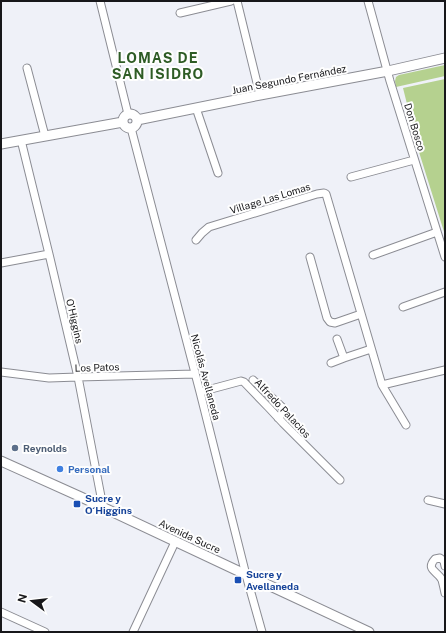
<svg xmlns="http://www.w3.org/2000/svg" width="446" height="633" font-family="'Public Sans',sans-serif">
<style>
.green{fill:#b5d18f}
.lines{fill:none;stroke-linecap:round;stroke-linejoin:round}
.minor-casing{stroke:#8b8c93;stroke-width:9}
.major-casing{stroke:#8b8c93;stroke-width:11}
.minor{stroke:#fff;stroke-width:7}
.major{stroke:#fff;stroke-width:9}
.service-dot{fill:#5c6f8a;stroke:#fefefe;stroke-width:1.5}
.shop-dot{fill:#3f7fe0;stroke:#fefefe;stroke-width:1.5}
.transit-dot{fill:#1a4fb4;stroke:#fefefe;stroke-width:1.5}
.labels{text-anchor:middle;stroke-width:4;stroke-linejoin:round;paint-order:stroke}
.street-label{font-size:10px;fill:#17171a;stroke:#fefefe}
.service-label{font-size:10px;font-weight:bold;fill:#4e5e75;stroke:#fefefe;text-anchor:start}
.shop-label{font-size:10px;font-weight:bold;fill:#366cbe;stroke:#fefefe;text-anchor:start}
.transit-label{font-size:10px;font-weight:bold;fill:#164399;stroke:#fefefe;text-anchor:start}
.district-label{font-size:14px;font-weight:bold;letter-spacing:1px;fill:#2e5c25;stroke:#fefefe}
</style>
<rect width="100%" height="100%" fill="#eff1f8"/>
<path class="green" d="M445,65V76L396,87L395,81L396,77L399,75Z
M445,79V235L419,152L403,88Z"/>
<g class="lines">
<g class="minor-casing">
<path id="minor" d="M100,1L128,114
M237,1L260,95
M368,1L390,81L445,257
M180,13L231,1
M27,68L45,136
M196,108L218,173
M131,128L200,392L246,575L262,632
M21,140L49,254L78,377L103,507
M351,177L414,160
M196,240L202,233L209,227L317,194L324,193L326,194L382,385L406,425
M373,255L437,232
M310,257L327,318L330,322L335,323L361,314
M1,263L49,254
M403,307L445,292
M344,358L371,349
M331,363L344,358L337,339
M1,372L49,378L78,377L195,374
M253,380L282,407L283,412L278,418
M382,385L445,370
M200,392L241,381L244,382L269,408L283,423L340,480
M428,500L445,504
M445,566L444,561L440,558L435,559C425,570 438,571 442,580C443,584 444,588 445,593
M1,612L45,632
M133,632L175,542"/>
</g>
<g class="major-casing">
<path id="major" d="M123 121a7 7 0 1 1 14 0a7 7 0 1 1-14 0Z
M137,120L260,95L388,71L445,58
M1,144L123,122
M1,461L81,497L234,569L369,632"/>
</g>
<use href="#minor" class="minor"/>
<use href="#major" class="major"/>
</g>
<circle class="service-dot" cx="15" cy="448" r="4"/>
<circle class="shop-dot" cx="60" cy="469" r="4"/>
<g class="transit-dot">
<rect x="73" y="500" width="8" height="8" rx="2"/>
<rect x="234" y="576" width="8" height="8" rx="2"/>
</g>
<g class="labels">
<g class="street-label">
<text transform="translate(289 79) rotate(-11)" y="4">Juan Segundo Fernández</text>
<text transform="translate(415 127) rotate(73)" y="4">Don Bosco</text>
<text transform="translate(270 198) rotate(-17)" y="4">Village Las Lomas</text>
<text transform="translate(75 321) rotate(77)" y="4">O'Higgins</text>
<text transform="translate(97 367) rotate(-2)" y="4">Los Patos</text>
<text transform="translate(206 377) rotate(75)" y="4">Nicolás Avellaneda</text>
<text transform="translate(283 408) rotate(47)" y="4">Alfredo Palacios</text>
<text transform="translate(190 536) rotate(25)" y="4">Avenida Sucre</text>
</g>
<g class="service-label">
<text x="23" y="452">Reynolds</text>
</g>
<g class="shop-label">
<text x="68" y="473">Personal</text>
</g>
<g class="transit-label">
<text x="85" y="502">Sucre y<tspan x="85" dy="12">O´Higgins</tspan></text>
<text x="246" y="578">Sucre y<tspan x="246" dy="12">Avellaneda</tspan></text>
</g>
<g class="district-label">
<text x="158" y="63">LOMAS DE<tspan x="158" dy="16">SAN ISIDRO</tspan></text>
</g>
</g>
<rect width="446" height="633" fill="none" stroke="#17171a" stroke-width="4"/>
<g transform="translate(32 601) rotate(285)" stroke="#fefefe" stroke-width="3" paint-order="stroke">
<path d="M0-3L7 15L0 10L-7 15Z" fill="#17171a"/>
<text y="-6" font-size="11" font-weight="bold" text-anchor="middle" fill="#17171a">N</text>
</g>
</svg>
